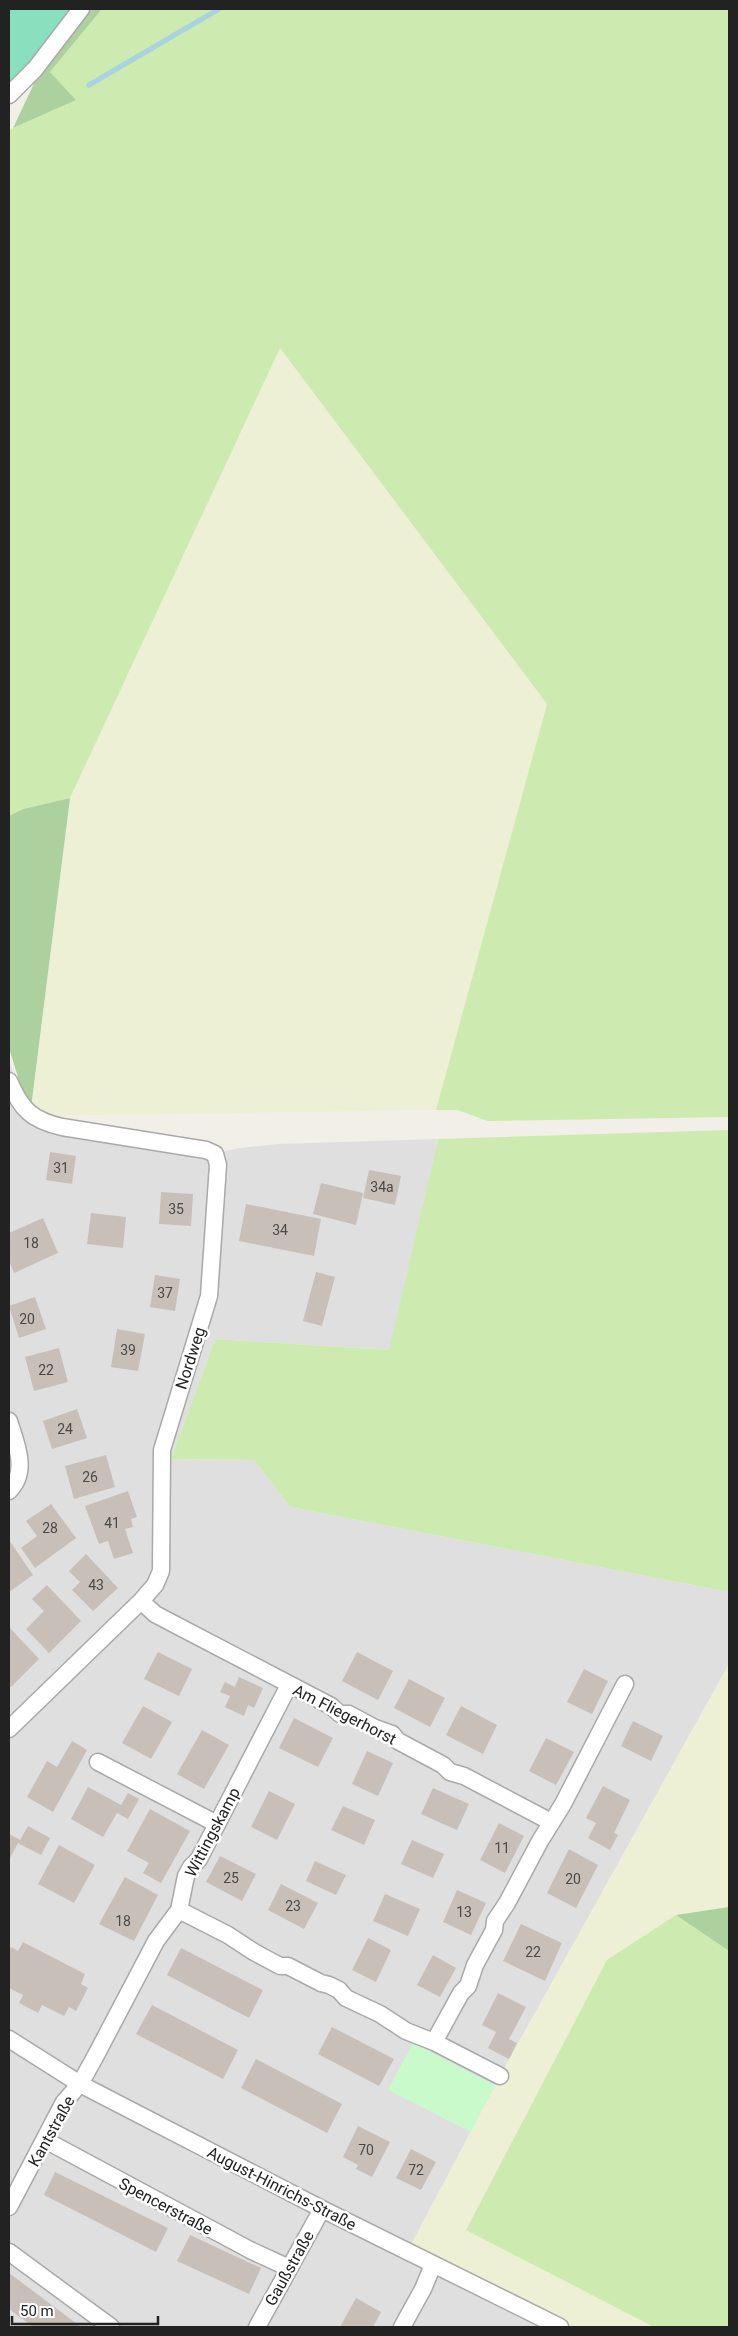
<svg xmlns="http://www.w3.org/2000/svg" width="738" height="2336" font-family="Roboto,sans-serif">
<style>
.residential{fill:#e0dfdf}
.farmland{fill:#eef0d5}
.grass{fill:#cdebb0}
.forest{fill:#add19e}
.park{fill:#c8facc}
.pitch{fill:#88e0be}
.lines{fill:none;stroke-linecap:round;stroke-linejoin:round}
.stream{stroke:#aad3df;stroke-width:5.5}
.building{fill:#c7bfb8}
.street-casing{stroke:#a9a9a9;stroke-width:19}
.street{stroke:#fff;stroke-width:16}
.labels{text-anchor:middle;stroke-width:5;stroke-linejoin:round;paint-order:stroke}
.number-label{font-size:14px;fill:#4b4948}
.street-label{font-size:16px;fill:#222;stroke:#fff}
</style>
<rect width="100%" height="100%" fill="#f2efe9"/>
<path class="residential" d="M9,1060L24,1108L31,1116L215,1154L239,1148L278,1144L438,1139L390,1350L215,1339L171,1459L254,1460L290,1507L729,1592V1664L500,2076L471,2132L552,2327H9Z"/>
<path class="farmland" d="M280,348L547,704L436,1110L30,1116L70,798Z
M729,1664V2327H560L407,2252L500,2076Z"/>
<path class="grass" d="M102,9H729V1117L488,1121L457,1110H436L547,704L280,348L70,798L23,809L9,816V130L75,100L50,72Z
M729,1130V1592L290,1507L254,1460L171,1459L215,1339L389,1350L438,1139Z
M676,1915L729,1951V2327H654L466,2230L607,1960Z"/>
<path class="forest" d="M81,9H102L50,72L76,100L13,128L38,75Z
M70,798L30,1116L9,1048V816L23,809Z
M729,1907V1951L676,1915Z"/>
<path class="park" d="M413,2043L495,2085L471,2132L388,2090Z"/>
<path class="pitch" d="M9,9H80L9,93Z"/>
<g class="lines">
<path class="stream" d="M89,85L219,9"/>
</g>
<path class="building" d="M50,1152L76,1156L72,1184L46,1180Z
M369,1170L401,1176L395,1205L363,1198Z
M321,1183L363,1193L356,1225L313,1214Z
M161,1192L193,1194L191,1226L159,1224Z
M246,1204L321,1219L314,1256L239,1241Z
M91,1213L126,1217L123,1248L87,1244Z
M43,1218L58,1253L14,1273L9,1260V1233Z
M316,1272L335,1277L322,1326L303,1321Z
M155,1275L180,1279L175,1311L150,1307Z
M35,1297L46,1329L19,1338L9,1306Z
M117,1329L145,1334L138,1371L111,1367Z
M59,1348L68,1382L34,1391L25,1357Z
M77,1409L87,1438L52,1449L43,1421Z
M106,1455L115,1487L74,1499L65,1466Z
M128,1491L137,1517L131,1519L133,1527L125,1529L133,1553L114,1559L108,1541L99,1544L85,1506Z
M51,1504L76,1538L35,1568L21,1548L37,1536L26,1521Z
M9,1540L33,1575L9,1592Z
M86,1554L118,1588L93,1611L72,1590L80,1582L69,1571Z
M47,1585L81,1621L49,1653L26,1629L44,1611L32,1599Z
M9,1627L39,1659L11,1687L9,1685Z
M158,1652L192,1669L179,1696L144,1679Z
M357,1652L393,1671L378,1700L342,1681Z
M584,1669L608,1681L592,1714L567,1702Z
M239,1677L263,1688L254,1708L248,1705L244,1716L225,1707L230,1696L220,1692L225,1682L235,1687Z
M409,1679L445,1698L430,1727L394,1708Z
M143,1706L172,1722L151,1759L122,1743Z
M461,1706L497,1725L483,1754L446,1735Z
M294,1718L333,1738L318,1767L279,1748Z
M633,1721L663,1736L651,1761L621,1746Z
M202,1730L229,1745L204,1789L177,1774Z
M546,1738L574,1752L556,1785L529,1771Z
M72,1741L87,1750L53,1812L27,1797L47,1761L57,1767Z
M367,1751L393,1763L378,1796L352,1784Z
M603,1786L630,1800L614,1833L618,1835L610,1850L588,1838L596,1823L586,1818Z
M88,1787L121,1805L128,1793L139,1799L128,1819L117,1813L103,1837L71,1819Z
M433,1788L469,1804L457,1830L421,1814Z
M269,1791L295,1804L277,1840L251,1827Z
M343,1806L375,1820L364,1845L331,1830Z
M150,1809L190,1831L161,1883L143,1873L149,1863L127,1851Z
M499,1823L524,1836L505,1873L480,1860Z
M28,1826L50,1838L41,1855L18,1843L9,1860V1834L20,1840Z
M412,1840L444,1854L433,1878L401,1864Z
M59,1845L95,1865L74,1903L38,1884Z
M569,1849L598,1865L576,1908L547,1893Z
M220,1856L256,1874L242,1901L206,1882Z
M315,1861L346,1875L336,1895L306,1881Z
M125,1877L158,1895L134,1941L99,1924Z
M281,1884L318,1903L304,1929L268,1910Z
M457,1890L486,1903L471,1935L443,1922Z
M385,1894L420,1909L408,1936L373,1921Z
M521,1924L562,1943L545,1981L503,1961Z
M368,1938L391,1950L376,1982L352,1970Z
M23,1942L85,1974L81,1984L88,1988L76,2011L69,2007L64,2016L42,2005L38,2013L19,2003L23,1995L9,1988V1951L11,1947L18,1951Z
M181,1948L263,1990L249,2018L167,1975Z
M433,1955L456,1968L440,1997L417,1985Z
M498,1993L526,2007L509,2039L517,2043L509,2059L488,2048L496,2032L482,2025Z
M152,2005L238,2050L223,2079L136,2034Z
M332,2027L394,2059L379,2086L318,2054Z
M256,2059L342,2104L327,2133L241,2088Z
M358,2126L390,2142L372,2177L356,2169L358,2165L343,2157Z
M411,2149L436,2162L421,2190L396,2178Z
M55,2172L168,2228L156,2252L44,2195Z
M190,2235L261,2268L249,2294L177,2261Z
M9,2273L81,2327H33L9,2309Z
M356,2298L381,2312L373,2327H340Z"/>
<g class="lines">
<g class="street-casing">
<path id="street" d="M9,95L35,69L81,9
M9,1081C21,1109 31,1120 62,1127L206,1150L215,1154L218,1165L209,1296L162,1450L161,1571L155,1585L141,1601L9,1729
M9,1421C16,1444 29,1471 9,1491
M141,1601L155,1614L172,1623L331,1706L340,1714H349L375,1728L392,1734L398,1741L443,1765L450,1772L464,1776L551,1822
M98,1762L217,1824
M179,1910L228,1935L254,1952L280,1966H288L321,1983L329,1985L339,1990L346,1998L380,2014L406,2031L434,2042L500,2076
M9,2039L80,2084L322,2209L560,2327
M434,2042L461,1993L468,1986L475,1965L494,1930L495,1921L507,1903L540,1841L563,1804L625,1684
M45,2140L250,2250L289,2268
M9,2207L64,2102L80,2084L95,2057L156,1941L179,1910L186,1876L191,1867L199,1859L289,1685
M9,2252L111,2327
M257,2327L322,2209
M402,2327L423,2289L433,2265"/>
</g>
<use href="#street" class="street"/>
</g>
<g class="labels">
<g class="number-label">
<text x="61" y="1173">31</text>
<text x="382" y="1192">34a</text>
<text x="176" y="1214">35</text>
<text x="280" y="1235">34</text>
<text x="31" y="1248">18</text>
<text x="165" y="1298">37</text>
<text x="27" y="1324">20</text>
<text x="128" y="1355">39</text>
<text x="46" y="1375">22</text>
<text x="65" y="1434">24</text>
<text x="90" y="1482">26</text>
<text x="112" y="1528">41</text>
<text x="50" y="1533">28</text>
<text x="96" y="1590">43</text>
<text x="502" y="1853">11</text>
<text x="231" y="1883">25</text>
<text x="573" y="1884">20</text>
<text x="293" y="1911">23</text>
<text x="464" y="1917">13</text>
<text x="123" y="1926">18</text>
<text x="533" y="1957">22</text>
<text x="366" y="2155">70</text>
<text x="416" y="2175">72</text>
</g>
<g class="street-label">
<text transform="translate(190 1358) rotate(-72)" y="6">Nordweg</text>
<text transform="translate(345 1714) rotate(27)" y="6">Am Fliegerhorst</text>
<text transform="translate(212 1832) rotate(-62)" y="6">Wittingskamp</text>
<text transform="translate(51 2131) rotate(-61)" y="6">Kantstraße</text>
<text transform="translate(282 2188) rotate(27)" y="6">August-Hinrichs-Straße</text>
<text transform="translate(166 2206) rotate(28)" y="6">Spencerstraße</text>
<text transform="translate(289 2268) rotate(-61)" y="6">Gaußstraße</text>
</g>
</g>
<rect width="738" height="2336" fill="none" stroke="#222222" stroke-width="20"/>
<path d="M12 2316v8h146v-8" fill="none" stroke="#222222" stroke-width="2.5"/>
<text x="20" y="2316" font-size="15" fill="#222222" stroke="#ffffff" stroke-width="4" paint-order="stroke">50 m</text>
</svg>
